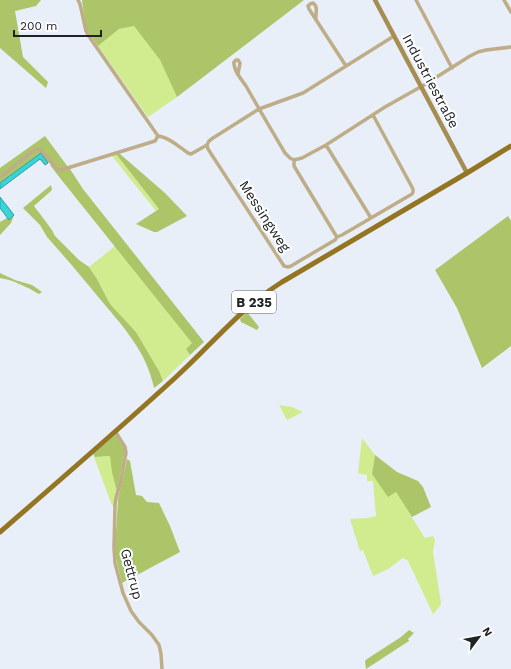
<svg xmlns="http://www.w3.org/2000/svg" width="511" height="669" font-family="'Work Sans',sans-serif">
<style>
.green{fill:#d0ec8e}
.forest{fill:#abc568}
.water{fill:#39d4d9;stroke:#329fa3}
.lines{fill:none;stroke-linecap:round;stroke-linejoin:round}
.street{stroke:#bead87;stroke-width:3.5}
.secondary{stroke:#a68d51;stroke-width:4.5}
.primary{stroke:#947522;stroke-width:5}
.labels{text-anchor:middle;stroke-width:4;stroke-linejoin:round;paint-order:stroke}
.shield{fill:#fff;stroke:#636567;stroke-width:1}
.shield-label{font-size:13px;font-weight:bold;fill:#202326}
.street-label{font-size:14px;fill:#202326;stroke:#fff}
</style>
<rect width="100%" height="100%" fill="#e8eff9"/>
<path class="green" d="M134,26L160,60L177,97L148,117L98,46L119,29Z
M116,154L159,209L156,211L112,156Z
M115,246L192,343L186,349L190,355L163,381L159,371L136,332L110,304L97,279L89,267Z
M279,405L292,407L303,412L287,420Z
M362,438L375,455L372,474L388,496L396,492L425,538L433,536L435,540L433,552L441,603L440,606L433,614L408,561L403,558L388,569L373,576L363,550L360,551L350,519L368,518L376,516L373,481H367V475L358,473Z
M93,454L95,457L110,456L117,491L114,508L111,503Z"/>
<path class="forest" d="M0,0H41L36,6L15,11L23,57L48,82L46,88L0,48Z
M82,0H304L177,97L160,60L134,26L119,29L98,46L86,29Z
M45,136L68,167L61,169L57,168L42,149L36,148L0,175V168Z
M37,150L41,151L50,162L48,163L41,153L0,183V178Z
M116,154H120L165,193L187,216L157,232H154L136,224L159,209Z
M51,164L56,170L70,169L83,189L204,342L190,355L186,349L192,343L60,178L50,165Z
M51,185L52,190L34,206L52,230L55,236L79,260L89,267L97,279L110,304L136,332L159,371L163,381L154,388C147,352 122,325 99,298C82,277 65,257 47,237L40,225L23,208Z
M14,215L11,223L0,235V222L7,218L9,219Z
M508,216L511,221V346L482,368L457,308L435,270Z
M0,273L15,280L32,285L42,292L39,294C27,287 13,280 0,278Z
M247,312L259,327L257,330L241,322L240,319Z
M115,435L117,436L125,450L117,491L112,472L110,456L95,457L93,454Z
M375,455L397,472L418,481L423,487L431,507L412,517L396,492L388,497L372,474Z
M127,459L130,461L136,495L142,496L147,502L159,503L170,526L180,552L122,583L116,558L115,550L118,499Z
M409,630L414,633L408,639L409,641L366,669L365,661L367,659L401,637Z"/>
<path class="water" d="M41,153L48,163L45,165L40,159L0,189V183Z
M0,197L14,215L9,220L0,208Z"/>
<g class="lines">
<path class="street" d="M78,0L80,4L86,31L88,35L158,136
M416,0L452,68
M504,0L511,12
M316,19C315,13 319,7 313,3L310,4L308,6L309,9L346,66
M238,74L240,63L238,60H236L234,62C233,70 241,79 246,86C259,109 272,131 285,153L290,158L294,160L302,158L326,145L385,107L424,85L470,56L478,52L486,50L511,47
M158,136C169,137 179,147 188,153L191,154L207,145L209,141L213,138L259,109L303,93L394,36
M207,145L208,149L284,266L288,267L291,266L335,240L337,237
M326,145L371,218L412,194L413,192V189L373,115
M294,160V166L335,234L337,237
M0,177L36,149L41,150L57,169L61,170L155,141L158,136
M337,237L342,235L371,218
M115,431L125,447L126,453L120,484L116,498L115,505L114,548L115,563L123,593L131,611L139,622L152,635L159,645L161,654L162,669"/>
<path class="secondary" d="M375,0L467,173"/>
<path class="primary" d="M0,532C59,481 118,430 176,377C211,345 242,307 282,282L467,173L511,146"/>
</g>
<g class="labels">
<rect class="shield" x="232" y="291" width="44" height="22" rx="3"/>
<g class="shield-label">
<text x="254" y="307">B 235</text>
</g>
<g class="street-label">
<text transform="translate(431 81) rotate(62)" y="5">Industriestraße</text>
<text transform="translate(265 216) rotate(57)" y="5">Messingweg</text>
<text transform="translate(132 574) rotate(75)" y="5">Gettrup</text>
</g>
</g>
<g transform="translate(479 637) rotate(58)" stroke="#ffffff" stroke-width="3" paint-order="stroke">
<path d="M0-3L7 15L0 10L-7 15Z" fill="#202326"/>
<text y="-6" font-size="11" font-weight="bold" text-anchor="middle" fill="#202326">N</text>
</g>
<path d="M14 30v6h87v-6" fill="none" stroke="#202326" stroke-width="2"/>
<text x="20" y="30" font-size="12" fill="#202326" stroke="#ffffff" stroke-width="3" paint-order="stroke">200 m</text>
</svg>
